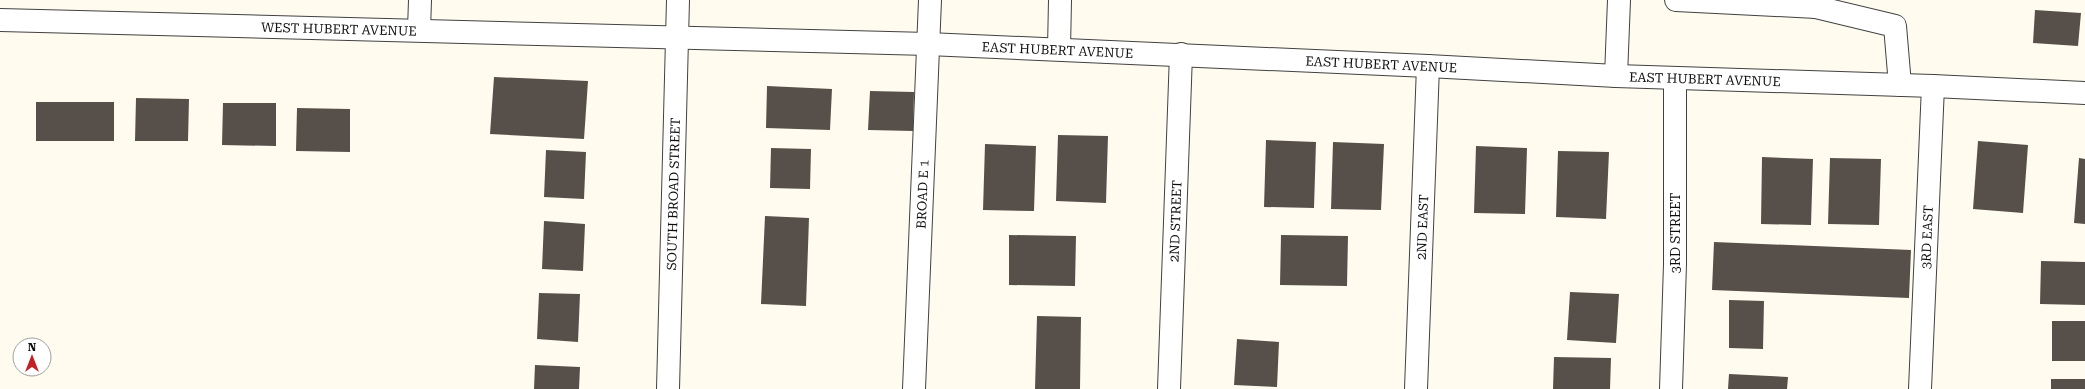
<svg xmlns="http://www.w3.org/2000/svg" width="2085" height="389" font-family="'Roboto Serif',serif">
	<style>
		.building { fill: #57504a }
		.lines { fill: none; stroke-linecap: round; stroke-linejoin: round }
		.minor-casing { stroke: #414141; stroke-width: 24 }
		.minor { stroke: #fff; stroke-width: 22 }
		.labels { text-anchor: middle; stroke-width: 4; stroke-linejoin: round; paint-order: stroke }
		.street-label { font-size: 13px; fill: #0e0e0e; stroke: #fff }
	</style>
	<rect width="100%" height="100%" fill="#fffcef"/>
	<!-- building -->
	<path class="building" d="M2035,10L2081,13L2078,46L2033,43Z
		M494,77L588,81L584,139L490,134Z
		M767,86L832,89L830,130L766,128Z
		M870,91L914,92L913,131L868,130Z
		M136,98L189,99L188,141H135Z
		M36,102H114V141H36Z
		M223,103H276V146L222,145Z
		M297,108L350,109V152L296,151Z
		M1058,135L1108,136L1106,203L1056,201Z
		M1266,140L1316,142L1314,208L1264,207Z
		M1978,141L2028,145L2023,213L1973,209Z
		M1333,142L1384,144L1381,210L1331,209Z
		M985,144L1036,146L1034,211L983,210Z
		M1476,146L1527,148L1525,214L1474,213Z
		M771,148L811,149L810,189L770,188Z
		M546,150L586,152L584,199L544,197Z
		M1558,151L1609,152L1606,219L1556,217Z
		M1762,157L1813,159L1811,225L1761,224Z
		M1830,158L1881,159L1879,225L1828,224Z
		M2079,158L2085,159V224L2074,223Z
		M765,216L809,218L806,306L761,304Z
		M544,221L585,224L583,271L542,269Z
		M1009,235L1076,236L1075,286L1009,285Z
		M1281,235L1348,236L1347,286L1280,285Z
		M1714,242L1911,250L1909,298L1712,290Z
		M2041,261L2085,262V305L2040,304Z
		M1570,292L1619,294L1616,343L1567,340Z
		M539,293L580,294L578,342L537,339Z
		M1729,300L1764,301L1763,349L1729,348Z
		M1037,316L1081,317L1080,389H1035Z
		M2052,321H2085V361H2052Z
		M1237,339L1279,342L1277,387L1234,385Z
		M1554,357L1611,358L1610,389H1553Z
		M535,365L580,367L579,389H534Z
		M1729,374L1788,377L1787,389H1728Z
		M2051,379H2085V389H2051Z"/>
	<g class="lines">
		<!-- minor casing -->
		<g class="minor-casing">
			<g id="minor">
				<path d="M1676,0L1816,7"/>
				<path d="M1816,0V7L1895,26L1900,85"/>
				<path id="s1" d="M0,20L928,44L1428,66L1616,76L1933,86L2085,93"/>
				<path d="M419,30L420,0"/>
				<path d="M1059,49L1060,0"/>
				<path d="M1616,76L1619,0"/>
				<path id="s2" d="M668,389L678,0"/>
				<path id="s3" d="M914,389L930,0"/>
				<path id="s4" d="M1169,389L1181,54"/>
				<path id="s5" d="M1416,389L1428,66"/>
				<path id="s6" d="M1671,389L1675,264V78"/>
				<path id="s7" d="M1920,389L1933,86"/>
			</g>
		</g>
		<!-- minor -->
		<use href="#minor" class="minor"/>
	</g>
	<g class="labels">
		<!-- street labels -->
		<g class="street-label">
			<text dy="5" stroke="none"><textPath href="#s1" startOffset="339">WEST HUBERT AVENUE</textPath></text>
			<text dy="5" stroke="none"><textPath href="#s1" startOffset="1058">EAST HUBERT AVENUE</textPath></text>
			<text dy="5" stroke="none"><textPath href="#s1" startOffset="1382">EAST HUBERT AVENUE</textPath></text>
			<text dy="5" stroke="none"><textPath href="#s1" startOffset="1706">EAST HUBERT AVENUE</textPath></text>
			<text dy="5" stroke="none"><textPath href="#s2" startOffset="195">SOUTH BROAD STREET</textPath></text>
			<text dy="5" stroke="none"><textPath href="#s3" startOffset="195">BROAD E 1</textPath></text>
			<text dy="5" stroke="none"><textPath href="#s4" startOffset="168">2ND STREET</textPath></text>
			<text dy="5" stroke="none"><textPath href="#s5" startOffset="162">2ND EAST</textPath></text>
			<text dy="5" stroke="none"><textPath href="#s6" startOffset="156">3RD STREET</textPath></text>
			<text dy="5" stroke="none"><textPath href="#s7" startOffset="152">3RD EAST</textPath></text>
		</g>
	</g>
	<!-- north arrow -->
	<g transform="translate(32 357)"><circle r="19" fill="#ffffff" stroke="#9f9f9f"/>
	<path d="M0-3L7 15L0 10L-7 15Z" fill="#c32123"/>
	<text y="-6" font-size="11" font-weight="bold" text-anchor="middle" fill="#0e0e0e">N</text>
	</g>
</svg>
